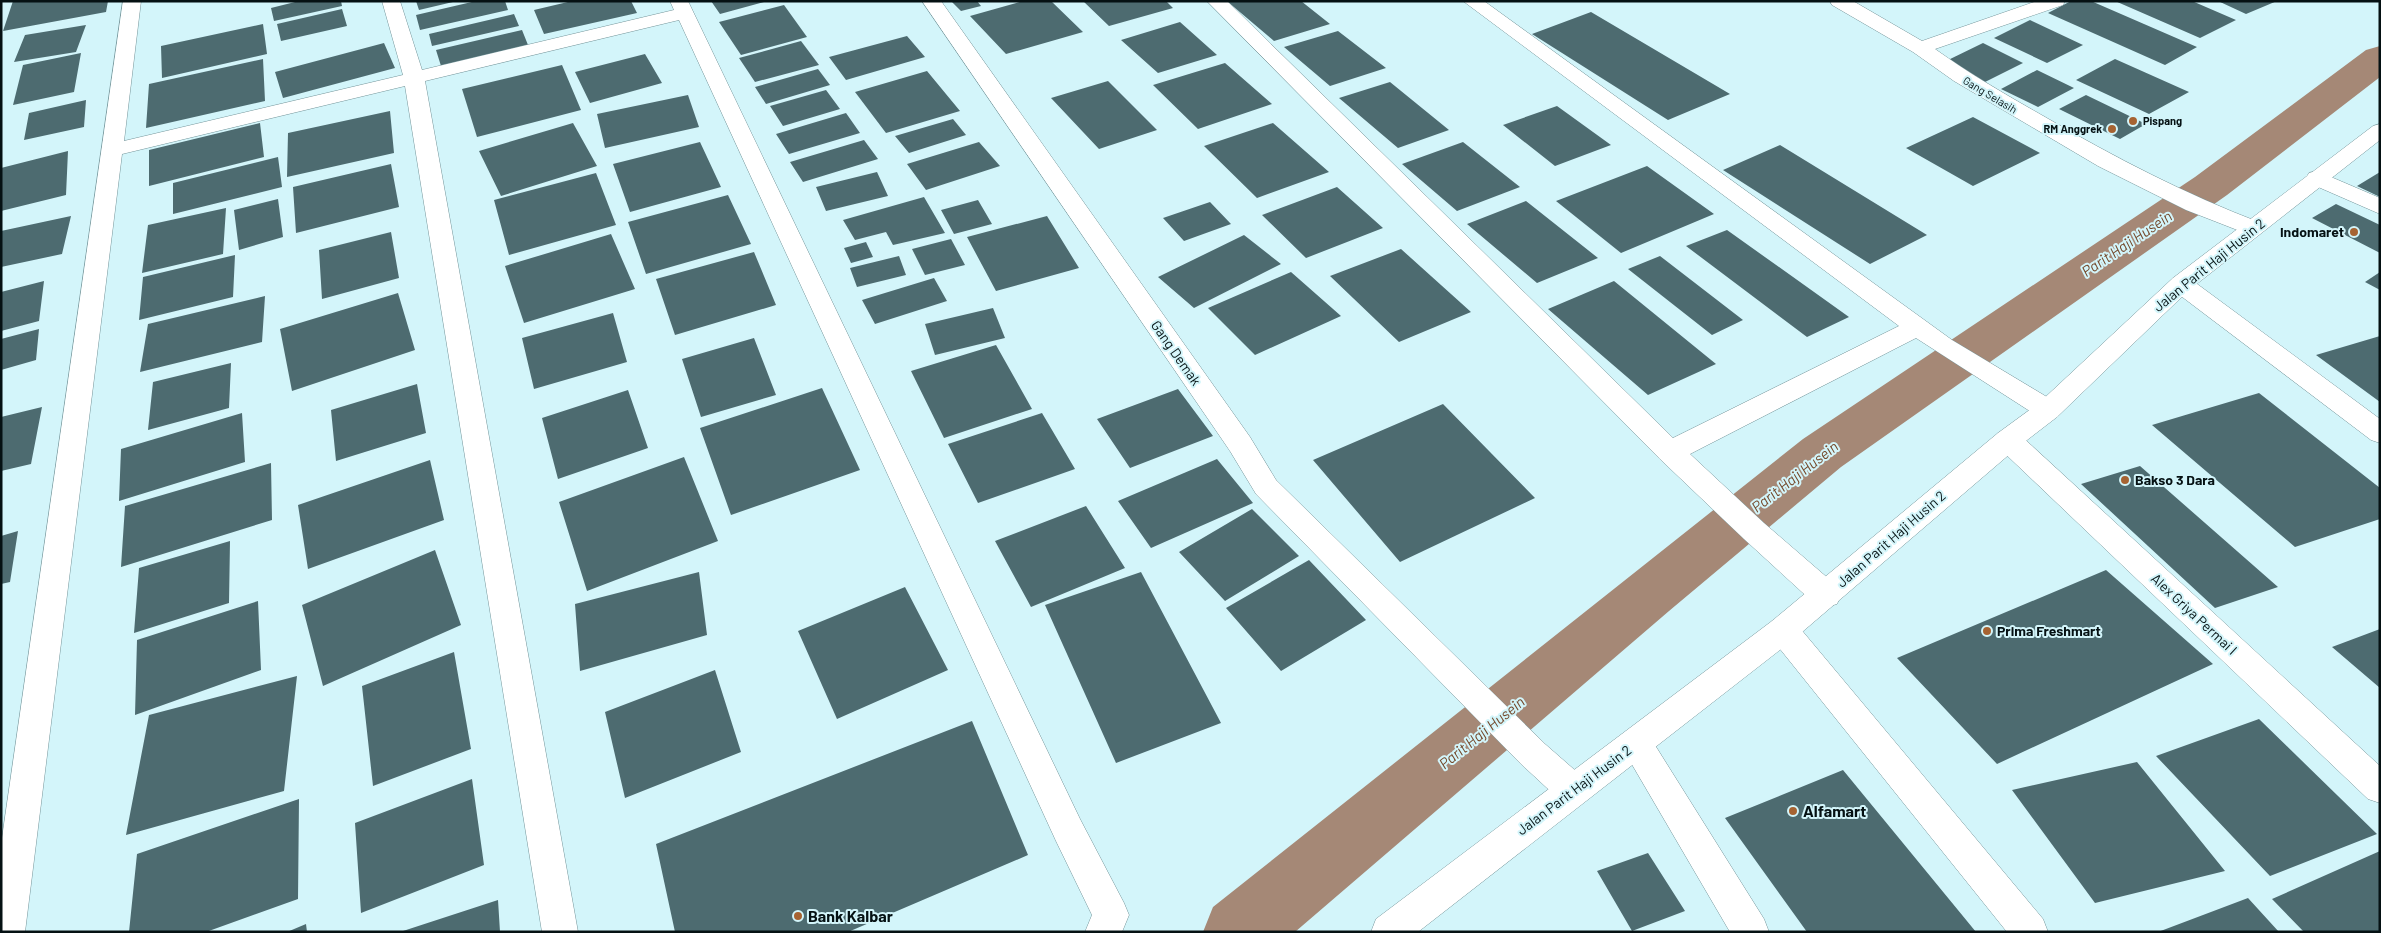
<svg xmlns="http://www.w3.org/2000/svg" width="2381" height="933" font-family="Barlow,sans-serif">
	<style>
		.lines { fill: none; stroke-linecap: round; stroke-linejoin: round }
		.canal { fill: #a58876; fill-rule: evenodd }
		.building { fill: #4d6b70 }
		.minor-casing { stroke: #75959a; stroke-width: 1 }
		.tertiary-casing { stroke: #75959a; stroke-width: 1 }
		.minor { fill: #fff; fill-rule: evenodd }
		.tertiary { fill: #fff; fill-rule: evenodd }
		.poi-dot { fill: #a66332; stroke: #d3f5fa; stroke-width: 2 }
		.labels { text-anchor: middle; stroke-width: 4; stroke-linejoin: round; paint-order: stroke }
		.far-street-label { font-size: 11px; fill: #051113; stroke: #d3f5fa }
		.far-poi-label { font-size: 11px; font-weight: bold; fill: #051113; stroke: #d3f5fa; text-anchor: start }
		.poi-label { font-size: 14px; font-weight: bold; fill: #051113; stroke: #d3f5fa; text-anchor: start }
		.street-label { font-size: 14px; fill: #051113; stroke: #d3f5fa }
		.water-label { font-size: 15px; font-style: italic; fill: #74482a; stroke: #d3f5fa }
		.near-poi-label { font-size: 16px; font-weight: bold; fill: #051113; stroke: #d3f5fa; text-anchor: start }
	</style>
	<rect width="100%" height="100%" fill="#d3f5fa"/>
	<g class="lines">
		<!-- canal -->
		<path class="canal" d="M2380,46V77L2227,195L1841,467L1669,611L1295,932H1203L1213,907L1803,439L2195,177L2366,50Z"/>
	</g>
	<!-- building -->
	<path class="building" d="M13,1H108L106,12L3,31Z
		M299,1H341L342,6L274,21L271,8Z
		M416,1H453V2L419,10Z
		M476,1H505L508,10L420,30L416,15Z
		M572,1H631L637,13L544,34L534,10Z
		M711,1H764V2L720,14Z
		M951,1H977L981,6L961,11Z
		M1023,1H1051L1083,32L1006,54L970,16Z
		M1083,1H1166L1173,8L1109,26Z
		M1232,1H1301L1330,24L1274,41L1228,2Z
		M2071,1H2091L2197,47L2165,65L2048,13Z
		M2115,1H2192L2236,20L2200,38Z
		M2218,1H2277L2246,14Z
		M784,5L807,37L741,55L719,22Z
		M342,9L347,26L281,41L277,24Z
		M1591,12L1730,94L1668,120L1532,34Z
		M514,14L519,26L432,46L429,34Z
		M2030,20L2083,45L2047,63L1994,38Z
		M1180,22L1217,55L1158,73L1121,40Z
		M263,24L267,54L162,78L161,46Z
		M86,25L76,52L14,62L25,35Z
		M522,30L528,45L441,66L436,50Z
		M1338,31L1386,68L1330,86L1284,47Z
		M907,36L925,57L846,80L829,57Z
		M801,41L819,65L755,82L739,58Z
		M384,43L395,68L283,98L275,72Z
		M1983,43L2023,63L1985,82L1944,62Z
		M81,53L74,92L13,105L23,65Z
		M645,54L662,83L590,103L575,72Z
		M263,59L265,101L146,128L149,84Z
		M2115,59L2189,92L2149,114L2076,80Z
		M1225,63L1272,104L1198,129L1153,85Z
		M562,65L581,110L477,137L462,89Z
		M818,69L830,85L766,104L755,87Z
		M2037,70L2074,88L2038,107L2001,89Z
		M927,71L960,111L886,133L855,92Z
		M1108,81L1157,130L1099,149L1051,98Z
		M1390,82L1449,130L1398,148L1339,98Z
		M826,90L840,109L783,126L770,106Z
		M688,95L699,127L605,148L597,114Z
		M2086,95L2146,124L2120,139L2059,109Z
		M86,100L84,127L24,140L29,113Z
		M1557,106L1611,145L1555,166L1503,125Z
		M390,111L394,153L287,177L288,133Z
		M846,113L860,133L789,154L776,134Z
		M1973,117L2040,153L1973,186L1906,148Z
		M953,119L966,135L909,153L895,136Z
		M260,123L264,157L149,186V150Z
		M573,123L597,166L501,196L479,151Z
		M1273,123L1329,172L1257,198L1204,146Z
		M864,140L878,159L803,182L790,162Z
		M700,142L721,187L630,212L613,164Z
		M979,142L1000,166L926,190L907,164Z
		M1463,142L1520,187L1457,211L1402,164Z
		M1780,145L1927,235L1870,264L1723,170Z
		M68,151L66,195L1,211V168Z
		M278,157L282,187L173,214V183Z
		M391,164L399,207L296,233L293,187Z
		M1647,166L1714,214L1621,253L1556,201Z
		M877,172L888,196L826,211L816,187Z
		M2380,172V197L2357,186Z
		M596,173L616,225L509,255L494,200Z
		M1337,187L1383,228L1306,258L1262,215Z
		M728,195L751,244L646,274L628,222Z
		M924,197L945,233L893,245L886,232L855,240L843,220Z
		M278,199L283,237L239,250L234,210Z
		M978,200L992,224L954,234L941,210Z
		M1526,201L1598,258L1537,283L1467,224Z
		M1210,202L1231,224L1184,241L1163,218Z
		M2336,204L2380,225V253L2312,218Z
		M226,208L223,254L142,273L148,225Z
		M71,216L62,254L1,267V231Z
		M1047,216L1079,268L996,291L967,237Z
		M1727,230L1849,317L1807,337L1686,246Z
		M391,232L399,278L322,299L319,250Z
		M611,234L635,289L524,323L505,266Z
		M1244,235L1281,264L1194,308L1158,277Z
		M951,239L965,265L925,275L912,249Z
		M866,242L873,257L851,263L844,248Z
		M1401,249L1471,312L1399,342L1330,276Z
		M754,252L776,305L675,335L656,279Z
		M235,255L233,297L139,320L143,277Z
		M899,256L906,275L857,287L850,268Z
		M1660,256L1743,320L1712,335L1628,269Z
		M1291,272L1341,316L1255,355L1208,308Z
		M2380,272V290L2365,282Z
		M934,278L947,301L875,324L862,300Z
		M44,281L39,321L1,331V292Z
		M1614,281L1716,364L1648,395L1548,309Z
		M398,293L415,350L292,391L280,329Z
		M265,296L262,342L140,372L148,324Z
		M993,308L1005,338L935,355L925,324Z
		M613,313L627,362L534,389L522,338Z
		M39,329L36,360L1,370V339Z
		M2380,336V402L2316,355Z
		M754,338L776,395L701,417L682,359Z
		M996,345L1032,409L944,438L911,371Z
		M231,363L229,408L148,430L153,382Z
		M417,384L426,433L336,461L331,410Z
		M822,388L860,470L731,515L700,428Z
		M1178,389L1213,436L1130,468L1097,419Z
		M628,390L648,448L558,479L542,418Z
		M2259,393L2380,488V519L2295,547L2152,425Z
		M1443,404L1535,498L1400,562L1313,460Z
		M42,407L31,464L1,471V417Z
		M242,413L245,462L119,501L121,449Z
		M1042,413L1075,469L978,503L948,444Z
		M684,457L718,541L587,591L559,502Z
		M1217,459L1253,503L1151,548L1118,501Z
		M430,460L444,520L308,569L298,505Z
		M271,463L272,520L121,567L125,506Z
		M2140,466L2278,587L2215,608L2081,484Z
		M1086,506L1125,568L1031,607L995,541Z
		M1252,509L1299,556L1225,601L1179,552Z
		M18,531L10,582L1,584V536Z
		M230,541L229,603L134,633L139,568Z
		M435,550L461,625L323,686L302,605Z
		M1309,560L1366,620L1281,671L1226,608Z
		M2106,570L2213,664L1997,764L1897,658Z
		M699,572L707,635L580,671L575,604Z
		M1141,572L1221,723L1116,763L1045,605Z
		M905,587L948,670L837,719L798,631Z
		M258,601L261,670L135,715L137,640Z
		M2380,629V688L2332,647Z
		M454,652L471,749L373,786L362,686Z
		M715,670L741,752L625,798L605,712Z
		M297,676L284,791L126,835L149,715Z
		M2259,719L2377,834L2270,876L2156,756Z
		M972,721L1028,855L848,932H675L656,844Z
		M2137,762L2225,871L2095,903L2012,790Z
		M1843,770L1976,932H1807L1725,818Z
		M472,779L484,865L361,913L355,823Z
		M299,799L298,899L206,932H129L137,854Z
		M2380,851V932H2304L2272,899Z
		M1648,853L1685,911L1632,931L1597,871Z
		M2248,898L2279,932H2158Z
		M498,900L500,932H403V931Z
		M306,924L307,932H287Z"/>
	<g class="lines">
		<!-- minor casing -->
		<g class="minor-casing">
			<path id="minor" d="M123,1H141L124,141L403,75L382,1H400L422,70L674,10L670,1H688L1080,819L1124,903L1129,915L1122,932H1085L1092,915L1056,841L679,20L425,81L578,932H542L405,86L122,154L25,932H1V845Z
				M922,1H941L1250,437L1276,480L1545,744L1585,779L1590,790L1585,801L1573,805L1561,801L1521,764L1256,494L1230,451Z
				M1207,1H1227L1673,438L1899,326L1463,1H1484L1952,340L2057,403L2061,410L2057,417L2048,419L2039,417L1916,338L1690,454L1764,523L1837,586L1841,595L1837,604L1826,607L1815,604L1744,539L1660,459Z
				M1830,1H1853L1922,41L2037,1H2065L2063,5L1935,49C1970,74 2008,96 2045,117C2116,158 2185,194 2261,223L2264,228L2261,233L2253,235L2245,233L2186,210L2098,166L1954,81L1913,52L1832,5Z
				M2317,171L2380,198V214L2309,183L2306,178L2309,173Z
				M2181,276L2189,278L2380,419V443L2371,440L2173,290L2169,284L2173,278Z
				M2008,430L2018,433L2380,766V803L2368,799L1998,447L1995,440L1998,433Z
				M1783,617L1794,621L2043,919L2048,932H2007L1772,639L1768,630L1772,621Z
				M1636,729L1648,734L1764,919L1769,932H1730L1620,744L1624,734Z"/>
		</g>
		<!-- tertiary casing -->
		<g class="tertiary-casing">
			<path id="tertiary" d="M2380,124V140L2189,290L2057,417L2018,447L1794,639L1418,932H1371L1376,919L1772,621L1998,433L2039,403L2173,278L2373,126Z"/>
		</g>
		<!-- minor -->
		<use href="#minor" class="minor"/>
		<!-- tertiary -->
		<use href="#tertiary" class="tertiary"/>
	</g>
	<!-- markers -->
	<g class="poi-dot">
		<circle cx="2133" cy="121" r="5"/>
		<circle cx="2112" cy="129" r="5"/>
		<circle cx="2354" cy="232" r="5"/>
		<circle cx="2125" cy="480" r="5"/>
		<circle cx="1987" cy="631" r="5"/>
		<circle cx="1793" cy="811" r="5"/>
		<circle cx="798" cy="916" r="5"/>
	</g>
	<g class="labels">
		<!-- far-street labels -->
		<g class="far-street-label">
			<text transform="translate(1990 95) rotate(31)" y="4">Gang Selasih</text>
		</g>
		<!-- far-poi labels -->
		<g class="far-poi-label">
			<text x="2143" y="125">Pispang</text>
			<text x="2102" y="133" text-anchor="end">RM Anggrek</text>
		</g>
		<!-- poi labels -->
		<g class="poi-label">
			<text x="2344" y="237" text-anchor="end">Indomaret</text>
			<text x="2135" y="485">Bakso 3 Dara</text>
			<text x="1997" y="636">Prima Freshmart</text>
		</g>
		<!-- street labels -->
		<g class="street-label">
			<text transform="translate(2209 265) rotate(-39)" y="5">Jalan Parit Haji Husin 2</text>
			<text transform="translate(1176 353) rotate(55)" y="5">Gang Demak</text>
			<text transform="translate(1891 539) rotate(-41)" y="5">Jalan Parit Haji Husin 2</text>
			<text transform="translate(2194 614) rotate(43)" y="5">Alex Griya Permai I</text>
			<text transform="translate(1574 790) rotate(-37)" y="5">Jalan Parit Haji Husin 2</text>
		</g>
		<!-- water labels -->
		<g class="water-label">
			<text transform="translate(2127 244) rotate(-34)" y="5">Parit Haji Husein</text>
			<text transform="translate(1795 477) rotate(-38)" y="5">Parit Haji Husein</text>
			<text transform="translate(1482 733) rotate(-39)" y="5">Parit Haji Husein</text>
		</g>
		<!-- near-poi labels -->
		<g class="near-poi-label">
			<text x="1803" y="817">Alfamart</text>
			<text x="808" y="922">Bank Kalbar</text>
		</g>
	</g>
	<!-- border -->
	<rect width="2381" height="933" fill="none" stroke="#051113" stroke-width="5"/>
</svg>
